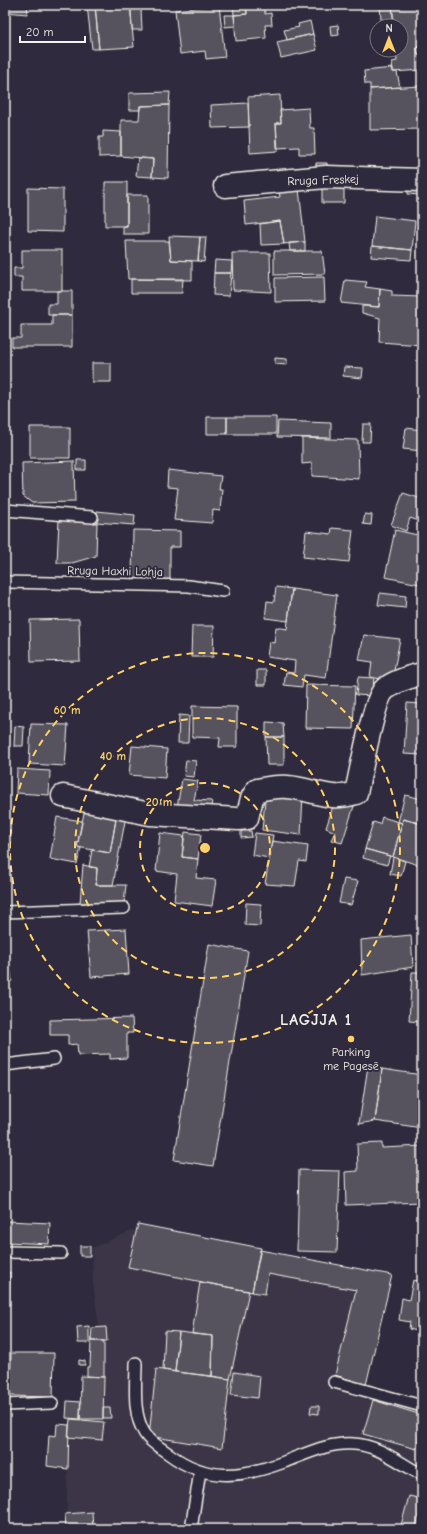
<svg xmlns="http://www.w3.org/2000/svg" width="427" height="1534" font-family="'Comic Neue',sans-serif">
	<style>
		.built { fill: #3b3647 }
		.building { fill: #56525f; stroke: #f4f1e8 }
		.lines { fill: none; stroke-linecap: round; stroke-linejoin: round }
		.service-casing { stroke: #f4f1e8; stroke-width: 14 }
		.minor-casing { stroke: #f4f1e8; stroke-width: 25 }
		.service { stroke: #2f2a3d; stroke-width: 11 }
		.minor { stroke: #2f2a3d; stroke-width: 22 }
		.ring { fill: none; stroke: #ffd166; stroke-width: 2; stroke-dasharray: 7 5 }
		.poi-dot { fill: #ffd166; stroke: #2f2a3d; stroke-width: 1.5 }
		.labels { text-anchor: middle; stroke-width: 4; stroke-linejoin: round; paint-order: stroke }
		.street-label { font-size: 12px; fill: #f4f1e8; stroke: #2f2a3d }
		.poi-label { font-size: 12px; fill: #f4f1e8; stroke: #2f2a3d }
		.district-label { font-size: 16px; font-weight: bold; letter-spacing: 1px; fill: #f4f1e8; stroke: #2f2a3d }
		.centre { fill: #ffd166; stroke: #2f2a3d; stroke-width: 2 }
		.ring-label { font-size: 12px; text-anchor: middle; font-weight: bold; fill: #ffd166; stroke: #2f2a3d; stroke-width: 4; stroke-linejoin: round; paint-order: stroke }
	</style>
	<rect width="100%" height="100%" fill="#2f2a3d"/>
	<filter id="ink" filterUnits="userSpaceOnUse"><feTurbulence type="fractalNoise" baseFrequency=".025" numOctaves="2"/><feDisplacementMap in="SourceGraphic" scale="8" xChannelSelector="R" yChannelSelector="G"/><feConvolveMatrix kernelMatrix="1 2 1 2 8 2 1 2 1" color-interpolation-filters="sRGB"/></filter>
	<g filter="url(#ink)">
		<!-- built -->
		<path class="built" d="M138,1224L261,1248L260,1250L392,1275L362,1396L422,1411V1512L419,1529H66L69,1420L66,1418L103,1419L104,1341H107L106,1327L99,1328L93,1283L92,1248L136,1229Z"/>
		<!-- building -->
		<path class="building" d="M5,5H28L27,14L5,12Z
			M87,5H95L99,49H92Z
			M95,5H130L134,47L99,49Z
			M219,5L225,57L206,59L205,51L180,54L175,10Z
			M233,5H246L247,14L234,15Z
			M246,5H264L265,14L271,13L272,25H265L266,38L236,41L234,15L247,14Z
			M380,5H392L394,26H390V19L381,20Z
			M392,5H422V47H417L418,55L422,54V70L393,72L392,62L397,61L396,50H401V26H394Z
			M141,9L142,30H132L131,10Z
			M224,15H234L235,26L225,27Z
			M310,21L313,34L287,40L284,30L299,27L298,24Z
			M338,25L339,35L331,36L330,26Z
			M313,34L317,50L281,58L277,42Z
			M417,47H422V54L418,55Z
			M393,68V72H397L400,87L370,89V84H365L364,71Z
			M421,86L422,103V137V129L370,130V89Z
			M170,92L169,105L140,106V110H129V93Z
			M280,95L281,123H276L278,151L250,153L248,97Z
			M248,103L249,127L212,128L211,105Z
			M169,105L168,178L152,177L153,159L121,156V120H139L140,106Z
			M309,108L310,128H314L315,154H299V147L277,148L276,123H281L280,110Z
			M103,131L121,132V156L99,157V137H103Z
			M138,158L153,159L152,177L136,176Z
			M316,163H327V167H316Z
			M105,182H127V226H105Z
			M344,187V203H322V188Z
			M28,188L63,189V232L28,231Z
			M299,189L305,242L284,244L280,221L246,225L244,201L280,197L279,191Z
			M408,190H419V195L408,194Z
			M127,195H148V234H123V226H127Z
			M375,216L415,221L412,250L372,246Z
			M280,221L284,244L261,245L260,224Z
			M169,236L200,237L198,261L171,260Z
			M200,237H206L204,262L198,261Z
			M126,241H169L171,260L192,261V280L128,279Z
			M305,242V251H290L289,243Z
			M372,246L412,250L411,260L371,257Z
			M22,250H62V291H22V277H14V268H22Z
			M274,251H322L325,274L274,275Z
			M232,253H270L271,292L233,290Z
			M215,260L232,261L231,273H214Z
			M214,273H231L229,296L213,295Z
			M324,277L325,301L275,302V278Z
			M131,279H183L182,293H131Z
			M345,280L367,282L365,287L380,289L379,307L341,303Z
			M380,289L392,291V296L422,297V345L379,342L380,318L362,313V306L379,307Z
			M57,291H72V315H48V304H57Z
			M52,315H72V347H12V338H21V325H52Z
			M275,358L287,359V365L275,364Z
			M92,363H111V382H92Z
			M344,367L363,368L362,378L343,376Z
			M207,417H227V434H207Z
			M227,417H276V434H227Z
			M278,421L331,423V438L277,437Z
			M363,424H371L370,442H362Z
			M30,427H70V458H30Z
			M406,428L422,430V451L403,449Z
			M302,438L358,440L359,479L312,476V463L302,464Z
			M77,460H86V470H77Z
			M74,461L75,502L32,503L23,496L22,463Z
			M168,470L221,476L219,489H222L220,511L213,510L212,523L174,520L178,488L167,487Z
			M403,493L422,499V522L410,518L406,531L391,525Z
			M97,511L135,515L134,525L96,522Z
			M365,514L372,515L371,525L363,524Z
			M59,520L97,523L96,556L72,563H57Z
			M332,528L353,530L349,562L303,557L306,531L331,534Z
			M133,530L180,531V547H170V580L132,579Z
			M395,530L422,536V568L419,584L385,577Z
			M276,587L292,589L288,621L265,618L267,601L274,602Z
			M292,589L337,595L326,678L304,675L302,687L284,685L286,672L294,673L295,661L267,657L269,642L274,643L276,627L287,629Z
			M380,593L406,596L405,608L378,605Z
			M79,619L80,661L31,662L30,620Z
			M192,626H214L213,657H191Z
			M364,635L400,639L392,681L370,677L372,662L359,660Z
			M257,670H266V685H257Z
			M358,677L374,678L372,696L356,695Z
			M306,685L355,686L353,729L305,728Z
			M407,703L422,704V755L404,754Z
			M192,706L237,707V747H219L220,738L192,737Z
			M179,715L189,716L188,743H178Z
			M266,722L283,723L284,737H266Z
			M31,724L68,725L65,766L29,764Z
			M15,726L24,727L23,746H14Z
			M266,737H284V765H267Z
			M132,746L167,749L165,778L129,775Z
			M186,760L196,761L194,777L184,776Z
			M17,769L50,771L49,795L16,793Z
			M182,779L198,781L194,800L212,801L210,816L176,813Z
			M266,791L303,795L301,835L262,830Z
			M405,795L422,799V824L403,819L402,823L398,822Z
			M335,800L355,803L342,843L331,840L335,832L326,828Z
			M85,808L117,814L110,853L77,847Z
			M117,814L126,816L113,885H96L97,868L89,867L92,850L110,853Z
			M57,817L82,821L77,847L81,848L77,864L50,859Z
			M382,817L402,823L393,857L365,849L373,822L380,824Z
			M403,819L422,824V866L393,857Z
			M241,831H251L252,837L241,838Z
			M185,832L201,834L198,859L182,857Z
			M160,833L184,836L182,857L198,859L196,878L216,880L212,906L174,901L177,874L156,871Z
			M255,833L273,835L269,858L252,855Z
			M272,841L308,846L306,862L299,861L295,886L265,884Z
			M365,849L390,856L387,865L363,858Z
			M393,857L405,861L401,876L390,874Z
			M83,865L97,868L96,885H126L124,903H80Z
			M344,879L358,881L351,905L339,903Z
			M246,903L261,904L260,926L245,925Z
			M126,929L129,974L91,977L87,931Z
			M411,935L413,967L362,975L361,940Z
			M5,938L10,966L5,967Z
			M209,944L248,951L213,1166L174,1160Z
			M10,966L12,981L5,982V967Z
			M412,972H422V1022L409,1021Z
			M132,1018L133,1033H127V1058L110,1059V1054L78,1055L77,1044L68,1045V1035H50V1020Z
			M421,1057H422V1075H419Z
			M368,1066L382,1069L375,1121L359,1124Z
			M382,1069L422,1075V1128L375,1121Z
			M382,1143V1148L422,1146V1202L346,1205L345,1172L358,1171L357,1144Z
			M299,1170L340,1171L337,1252L297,1251Z
			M7,1221L50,1223L49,1244L6,1242Z
			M138,1224L261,1248L252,1292L128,1267Z
			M80,1246H90V1256H80Z
			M260,1250L392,1275L366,1385L335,1375L356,1290L268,1274L265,1294L252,1292Z
			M5,1272H10L9,1305H5Z
			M413,1280L422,1282V1332L409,1329L410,1322L399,1320L402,1298L409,1300Z
			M200,1282L249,1291L230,1379L212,1376L213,1336L192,1334Z
			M89,1326V1343H78L77,1327Z
			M106,1327L107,1341H91L92,1328Z
			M165,1331L179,1332L175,1372L163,1370Z
			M179,1332L213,1336L212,1376L175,1372Z
			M91,1341H104V1377L87,1376V1367H90Z
			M11,1353H54L53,1397L10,1396Z
			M79,1360L85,1361V1365H79Z
			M156,1369L230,1379L222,1448L149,1436Z
			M234,1372L260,1376L258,1398L231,1395Z
			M81,1376L104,1377L103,1419H80Z
			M373,1400L422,1415V1426L416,1449L363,1434Z
			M67,1401L81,1402L80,1419L66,1418Z
			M311,1406H319V1414L310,1413Z
			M103,1408H110L111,1418H103Z
			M70,1419L104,1422L102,1440L68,1437Z
			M57,1424L69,1425L68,1469L47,1466L49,1435L56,1436Z
			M409,1496L422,1499L416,1529H400Z
			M92,1512L93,1529H66L65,1514Z"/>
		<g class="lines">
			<!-- service casing -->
			<g class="service-casing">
				<path id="service" d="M5,510L92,517
					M5,582L189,586L223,591
					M5,912L124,908
					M5,1065L54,1059
					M5,1252L61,1253
					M136,1363C136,1386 132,1414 145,1434C150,1442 161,1448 169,1454C207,1482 241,1478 284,1462C306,1454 329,1442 354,1444C376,1445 396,1460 415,1471L422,1473
					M334,1382L422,1406
					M5,1405L52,1403
					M191,1529L200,1471"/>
			</g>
			<!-- minor casing -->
			<g class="minor-casing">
				<path id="minor" d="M225,186L326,177L422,180
					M63,796L150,814L238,819L247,818L252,798L257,790C267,788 278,786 288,787C314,789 329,802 356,793C360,776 374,698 385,689C395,681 409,677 422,674"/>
			</g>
			<!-- service -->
			<use href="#service" class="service"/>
			<!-- minor -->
			<use href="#minor" class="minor"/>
		</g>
	</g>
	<!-- distance rings -->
	<g class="ring">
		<circle cx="205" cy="848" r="65"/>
		<circle cx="205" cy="848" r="130"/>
		<circle cx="205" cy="848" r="195"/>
	</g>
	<!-- markers -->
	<circle class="poi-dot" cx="351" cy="1039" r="4"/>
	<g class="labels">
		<!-- street labels -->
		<g class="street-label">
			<text transform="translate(323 180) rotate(-2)" y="4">Rruga Freskej</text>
			<text transform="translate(115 571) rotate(1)" y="4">Rruga Haxhi Lohja</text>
		</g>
		<!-- poi labels -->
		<g class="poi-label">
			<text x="351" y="1056">Parking<tspan x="351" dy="14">me Pagesë</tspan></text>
		</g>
		<!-- district labels -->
		<g class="district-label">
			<text x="316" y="1025">LAGJJA 1</text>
		</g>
	</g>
	<circle cx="205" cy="848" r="6" class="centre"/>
	<g class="ring-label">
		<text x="67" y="714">60 m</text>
		<text x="113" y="760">40 m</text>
		<text x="159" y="806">20 m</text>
	</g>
	<!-- margin -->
	<rect width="427" height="1534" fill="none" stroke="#2f2a3d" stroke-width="20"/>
	<rect x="10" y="10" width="407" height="1514" fill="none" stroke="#f4f1e8" stroke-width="1.5" filter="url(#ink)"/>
	<!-- north arrow -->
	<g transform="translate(389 38)"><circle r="19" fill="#2f2a3d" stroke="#7e7a81"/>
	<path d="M0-3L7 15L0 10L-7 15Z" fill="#ffd166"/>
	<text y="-6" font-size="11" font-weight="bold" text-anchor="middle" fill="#f4f1e8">N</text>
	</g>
	<!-- scale -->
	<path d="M20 36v6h65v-6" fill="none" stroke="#f4f1e8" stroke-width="2"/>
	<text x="26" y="36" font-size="12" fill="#f4f1e8" stroke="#2f2a3d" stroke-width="3" paint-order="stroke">20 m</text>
</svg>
